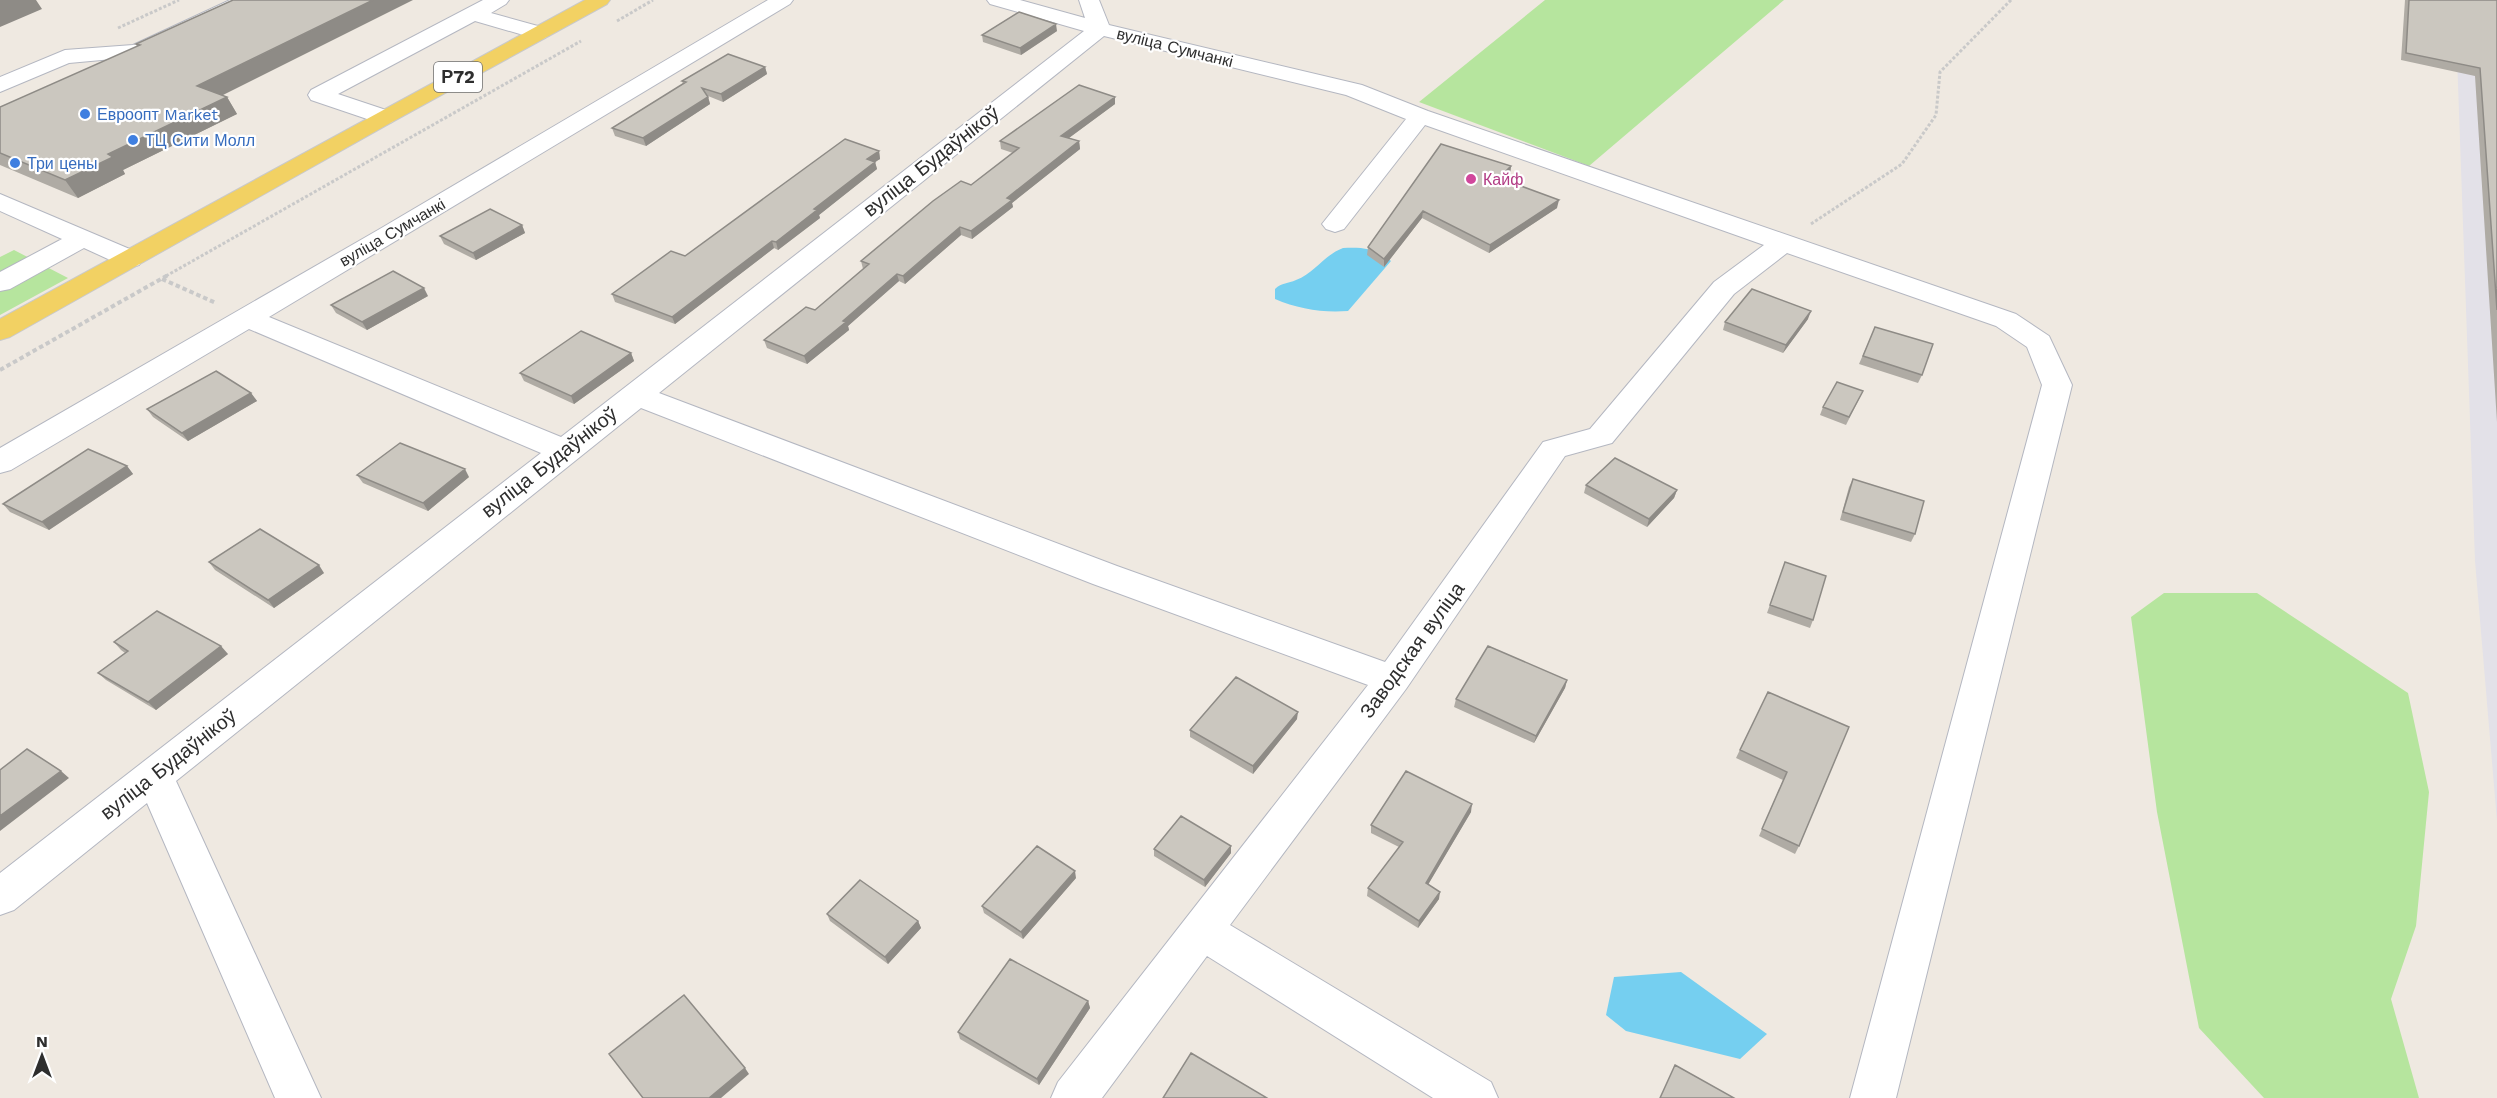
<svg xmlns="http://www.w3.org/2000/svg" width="2497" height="1098" font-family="'Work Sans',sans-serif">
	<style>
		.industrial { fill: #e3e1e8 }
		.green { fill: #b6e59e }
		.water { fill: #75cff0 }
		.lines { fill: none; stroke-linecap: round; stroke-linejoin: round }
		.minor-casing { stroke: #b4b7c1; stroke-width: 2 }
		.major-casing { stroke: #c9c9c9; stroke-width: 2 }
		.path-far1 { stroke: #c9c9c9; stroke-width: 3; stroke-dasharray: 3 2; stroke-linecap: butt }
		.path { stroke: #c9c9c9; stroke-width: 4; stroke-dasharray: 4.5 3; stroke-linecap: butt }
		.minor { fill: #fff; fill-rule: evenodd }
		.major { fill: #f2d163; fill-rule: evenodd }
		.wall { fill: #afaba4 }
		.shaded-wall { fill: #8e8b86 }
		.building { fill: #cbc7bf; stroke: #8e8b86; stroke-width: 1.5 }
		.shop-dot { fill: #3f7fe0; stroke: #fff; stroke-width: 2 }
		.hotel-dot { fill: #d1479c; stroke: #fff; stroke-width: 2 }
		.labels { text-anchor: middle; stroke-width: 4.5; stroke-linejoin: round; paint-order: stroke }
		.far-street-label { font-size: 16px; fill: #2e2e2e; stroke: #fff }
		.far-shop-label { font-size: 16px; fill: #366cbe; stroke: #fff; text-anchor: start }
		.far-hotel-label { font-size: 16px; fill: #b23c85; stroke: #fff; text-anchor: start }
		.shield { fill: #fff; stroke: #6d6d6d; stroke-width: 1.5 }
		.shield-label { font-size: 18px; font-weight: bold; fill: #2e2e2e }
		.street-label { font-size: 20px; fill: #2e2e2e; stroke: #fff }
	</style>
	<rect width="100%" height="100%" fill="#efe9e1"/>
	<!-- industrial -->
	<path class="industrial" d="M2455,0H2497V821L2475,561Z"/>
	<!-- green -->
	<path class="green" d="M1545,0H1784L1589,166L1419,102Z
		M14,250L68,278L0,315V257Z
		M2164,593H2257L2408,693L2429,792L2416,926L2391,999L2419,1098H2264L2199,1028L2157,812L2131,617Z"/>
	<!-- water -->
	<path class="water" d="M1343,248C1361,247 1377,248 1391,261L1348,311C1323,313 1298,309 1275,299V289C1282,282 1288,284 1296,280C1315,273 1324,255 1343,248Z
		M1681,972L1767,1034L1740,1059L1626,1031L1606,1015L1614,977Z"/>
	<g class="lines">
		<!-- minor casing -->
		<g class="minor-casing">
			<path id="minor" d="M230,0H257L254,4L145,56L69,63L0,92V77L65,50L133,45Z
				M483,0H509L506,4L491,13L545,28L548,33L545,38L537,39L475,21L338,94L392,112L396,117L392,122L384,124L376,122L311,100L308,95L311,90Z
				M768,0H793L790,4L269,317L561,437L1084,31L990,4L987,0H1020L1085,18L1079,0H1099L1109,25L1362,85L1428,111L2016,314L2049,336L2072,385L1896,1098H1850L2042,385L2027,347L1996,326L1787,253L1734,294L1612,443L1565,456L1406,689L1230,925L1491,1082L1498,1098H1433L1207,956L1102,1098H1051L1058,1082L1368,685L1093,584L641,408L176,781L321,1098H275L147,803L14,910L0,915V873L541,453L249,329L11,470L0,473V448L378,230ZM1104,36L1346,95L1406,119L1322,224L1326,229L1335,232L1344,229L1425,125L1764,245L1714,282L1590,429L1543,442L1385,662L1117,566L659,393Z
				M0,194L139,253L143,259L139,265L130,267L121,265L84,248L10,289L0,291V272L62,239L0,211Z"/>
		</g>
		<!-- major casing -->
		<g class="major-casing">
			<path id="major" d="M585,0H610L607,4L392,122L10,337L0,340V319Z"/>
		</g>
		<!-- path-far1 -->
		<path class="path-far1" d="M617,21L653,0
			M118,28L179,0
			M1811,224L1902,164L1936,115L1940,72L2011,0
			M166,276L581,41"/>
		<!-- path -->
		<path class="path" d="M162,279L216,303
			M0,370L168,275"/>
		<!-- minor -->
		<use href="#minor" class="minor"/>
		<!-- major -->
		<use href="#major" class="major"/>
	</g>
	<!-- wall -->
	<path class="wall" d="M233,0L222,95L227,97L237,114L123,170L125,174L78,198L0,165V107L137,47L136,44Z
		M2405,0H2497V422L2475,76L2401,60Z
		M1057,31L1021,55L983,42L982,35Z
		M765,67L767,74L723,102L708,96L710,104L646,146L615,136L612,128L683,84L682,81Z
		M1115,97V104L1069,138L1079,141L1080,149L1012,203L1013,207L972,239L961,235L905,284L899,281L848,326L849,330L807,364L767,348L764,340L815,310L863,269L861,261L971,185L1013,153L1001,149L1000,141Z
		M1441,144L1511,166L1510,174L1504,180L1557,208L1489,253L1422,218L1384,267L1367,255L1368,247Z
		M879,151L880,159L875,162L877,169L819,215L820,218L778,250L774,248L675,324L615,302L612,294L685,256Z
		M522,225L525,233L476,260L444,244L440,236Z
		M428,296L367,330L336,313L331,305Z
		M1808,319L1783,353L1723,330L1725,322Z
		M1875,327L1922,375L1918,383L1859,364Z
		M631,353L634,361L574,404L524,381L520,373Z
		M1863,391L1846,425L1820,415L1823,407Z
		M251,393L257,401L188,441L153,417L147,409Z
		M127,466L133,474L49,530L10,512L3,504Z
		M357,475L469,477L428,511L363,483Z
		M1853,479L1915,534L1911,542L1840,520L1849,487Z
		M1586,485L1677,490L1674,498L1647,527L1584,493Z
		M209,562L324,573L274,608L215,570Z
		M1785,562L1813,620L1810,628L1767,613Z
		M114,642L228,654L156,710L106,680L98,673L125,653L121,650Z
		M1567,680L1565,688L1534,743L1454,707L1456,699Z
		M1768,692L1849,727L1799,846L1795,854L1759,836L1783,780L1736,758Z
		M1297,719L1253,774L1190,737V730Z
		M1471,812L1428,884L1439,899L1418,928L1367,896L1368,888L1399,847L1371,833V825Z
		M1231,846V853L1205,887L1154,856V849Z
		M1076,878L1023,939L984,913L982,906Z
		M827,914L918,921L921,928L888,964L830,921Z
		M1088,1001L1090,1008L1039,1085L960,1039L958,1032Z"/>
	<!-- shaded-wall -->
	<path class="shaded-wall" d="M0,0H36L42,9L0,27Z
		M373,0H413L207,103L197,86Z
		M1056,24L1057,31L1021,55L1020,48Z
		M765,67L767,74L723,102L721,94Z
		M227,97L237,114L123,170L125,174L78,198L65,180L108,154Z
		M708,97L710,104L646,146L643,138Z
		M1115,97V104L1062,143L1061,136Z
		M1079,141L1080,149L1012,203L1013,207L972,239L971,231L1007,198Z
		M879,151L880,159L875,162L877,169L819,215L820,218L778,250L776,242L814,209L867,159Z
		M1511,166L1510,174L1498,186L1499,178Z
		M1559,200L1557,208L1489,253L1490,245Z
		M1423,211L1422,218L1384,267V259Z
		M522,225L525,233L476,260L473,253Z
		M960,227L961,235L905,284L903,276Z
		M772,241L774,248L675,324L672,317Z
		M897,274L899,281L848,326L849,330L807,364L804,356L843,321Z
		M424,288L428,296L367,330L362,322Z
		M1811,311L1808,319L1783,353L1786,345Z
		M631,353L634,361L574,404L571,396Z
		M251,393L257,401L188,441L182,433Z
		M127,466L133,474L49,530L42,522Z
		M465,469L469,477L428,511L423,503Z
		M1677,490L1674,498L1647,527L1649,519Z
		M319,565L324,573L274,608L268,600Z
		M221,646L228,654L156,710L148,702Z
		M1567,680L1565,688L1534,743L1536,736Z
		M1298,712L1297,719L1253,774V766Z
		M61,771L69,778L0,831V816Z
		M1472,804L1471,812L1425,890L1426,883Z
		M1231,846V853L1205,887L1204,880Z
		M1075,871L1076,878L1023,939L1021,932Z
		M1440,892L1439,899L1418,928L1419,921Z
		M918,921L921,928L888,964L885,957Z
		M1088,1001L1090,1008L1039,1085L1037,1079Z
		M745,1068L749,1074L721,1098H709Z"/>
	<!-- building -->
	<path class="building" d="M233,0H373L197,86L227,97L108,154L113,157L65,180L0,153V107L140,45L136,44Z
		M2409,0H2497V310L2480,68L2406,53Z
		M1019,12L1056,24L1020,48L982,35Z
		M728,54L765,67L721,94L702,88L708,97L643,138L612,128L686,82L682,81Z
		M1079,85L1115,97L1061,136L1079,141L1007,198L1012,200L971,231L960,227L903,276L897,274L843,321L846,322L804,356L764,340L806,307L815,310L869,264L861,261L933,201L961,181L971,185L1019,148L1000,141Z
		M845,139L879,151L867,159L875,162L814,209L817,210L776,242L772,241L672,317L612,294L671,251L685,256Z
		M1441,144L1511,166L1499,178L1559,200L1490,245L1423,211L1384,259L1368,247Z
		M490,209L522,225L473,253L440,236Z
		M393,271L424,288L362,322L331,305Z
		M1752,289L1811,311L1786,345L1725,322Z
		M1875,327L1933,344L1922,375L1863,356Z
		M581,331L631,353L571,396L520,373Z
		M216,371L251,393L182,433L147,409Z
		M1837,382L1863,391L1849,417L1823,407Z
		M400,443L465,469L423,503L357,475Z
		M88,449L127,466L42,522L3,504Z
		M1615,458L1677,490L1649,519L1586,485Z
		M1853,479L1924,501L1915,534L1843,512Z
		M260,529L319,565L268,600L209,562Z
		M1785,562L1826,576L1813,620L1770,605Z
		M157,611L221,646L148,702L98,673L128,651L114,642Z
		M1488,646L1567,680L1536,736L1456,699Z
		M1236,677L1298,712L1253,766L1190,730Z
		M1768,692L1849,727L1799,846L1762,829L1787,772L1740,750Z
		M27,749L61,771L0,816V770Z
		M1406,771L1472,804L1426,883L1440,892L1419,921L1368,888L1403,842L1371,825Z
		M1181,816L1231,846L1204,880L1154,849Z
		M1037,846L1075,871L1021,932L982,906Z
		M860,880L918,921L885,957L827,914Z
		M1010,959L1088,1001L1037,1079L958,1032Z
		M684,995L745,1068L709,1098H643L609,1054Z
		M1191,1053L1267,1098H1163Z
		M1675,1065L1734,1098H1660Z"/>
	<!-- markers -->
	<g class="shop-dot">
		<circle cx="85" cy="114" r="6"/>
		<circle cx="133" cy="140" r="6"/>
		<circle cx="15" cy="163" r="6"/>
	</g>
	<circle class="hotel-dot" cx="1471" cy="179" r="6"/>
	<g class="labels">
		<!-- far-street labels -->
		<g class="far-street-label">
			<text transform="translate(1175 47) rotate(14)" y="6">вуліца Сумчанкі</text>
			<text transform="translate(392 232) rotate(-30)" y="6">вуліца Сумчанкі</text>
		</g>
		<!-- far-shop labels -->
		<g class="far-shop-label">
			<text x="97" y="120">Евроопт Market</text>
			<text x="145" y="146">ТЦ Сити Молл</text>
			<text x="27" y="169">Три цены</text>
		</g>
		<!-- far-hotel labels -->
		<g class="far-hotel-label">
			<text x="1483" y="185">Кайф</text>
		</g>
		<!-- shield labels -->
		<rect class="shield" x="434" y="62" width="48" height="30" rx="4.5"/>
		<g class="shield-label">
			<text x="458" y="83">Р72</text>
		</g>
		<!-- street labels -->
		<g class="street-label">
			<text transform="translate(931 161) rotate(-38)" y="7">вуліца Будаўнікоў</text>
			<text transform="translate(549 462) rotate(-38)" y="7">вуліца Будаўнікоў</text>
			<text transform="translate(1412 650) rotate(-54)" y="7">Заводская вуліца</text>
			<text transform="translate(168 764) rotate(-38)" y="7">вуліца Будаўнікоў</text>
		</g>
	</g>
	<!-- north arrow -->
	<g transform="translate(42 1056)" stroke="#ffffff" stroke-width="4.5" paint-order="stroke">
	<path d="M0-4.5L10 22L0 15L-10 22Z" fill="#2e2e2e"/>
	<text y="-9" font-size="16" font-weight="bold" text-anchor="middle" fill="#2e2e2e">N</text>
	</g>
</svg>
